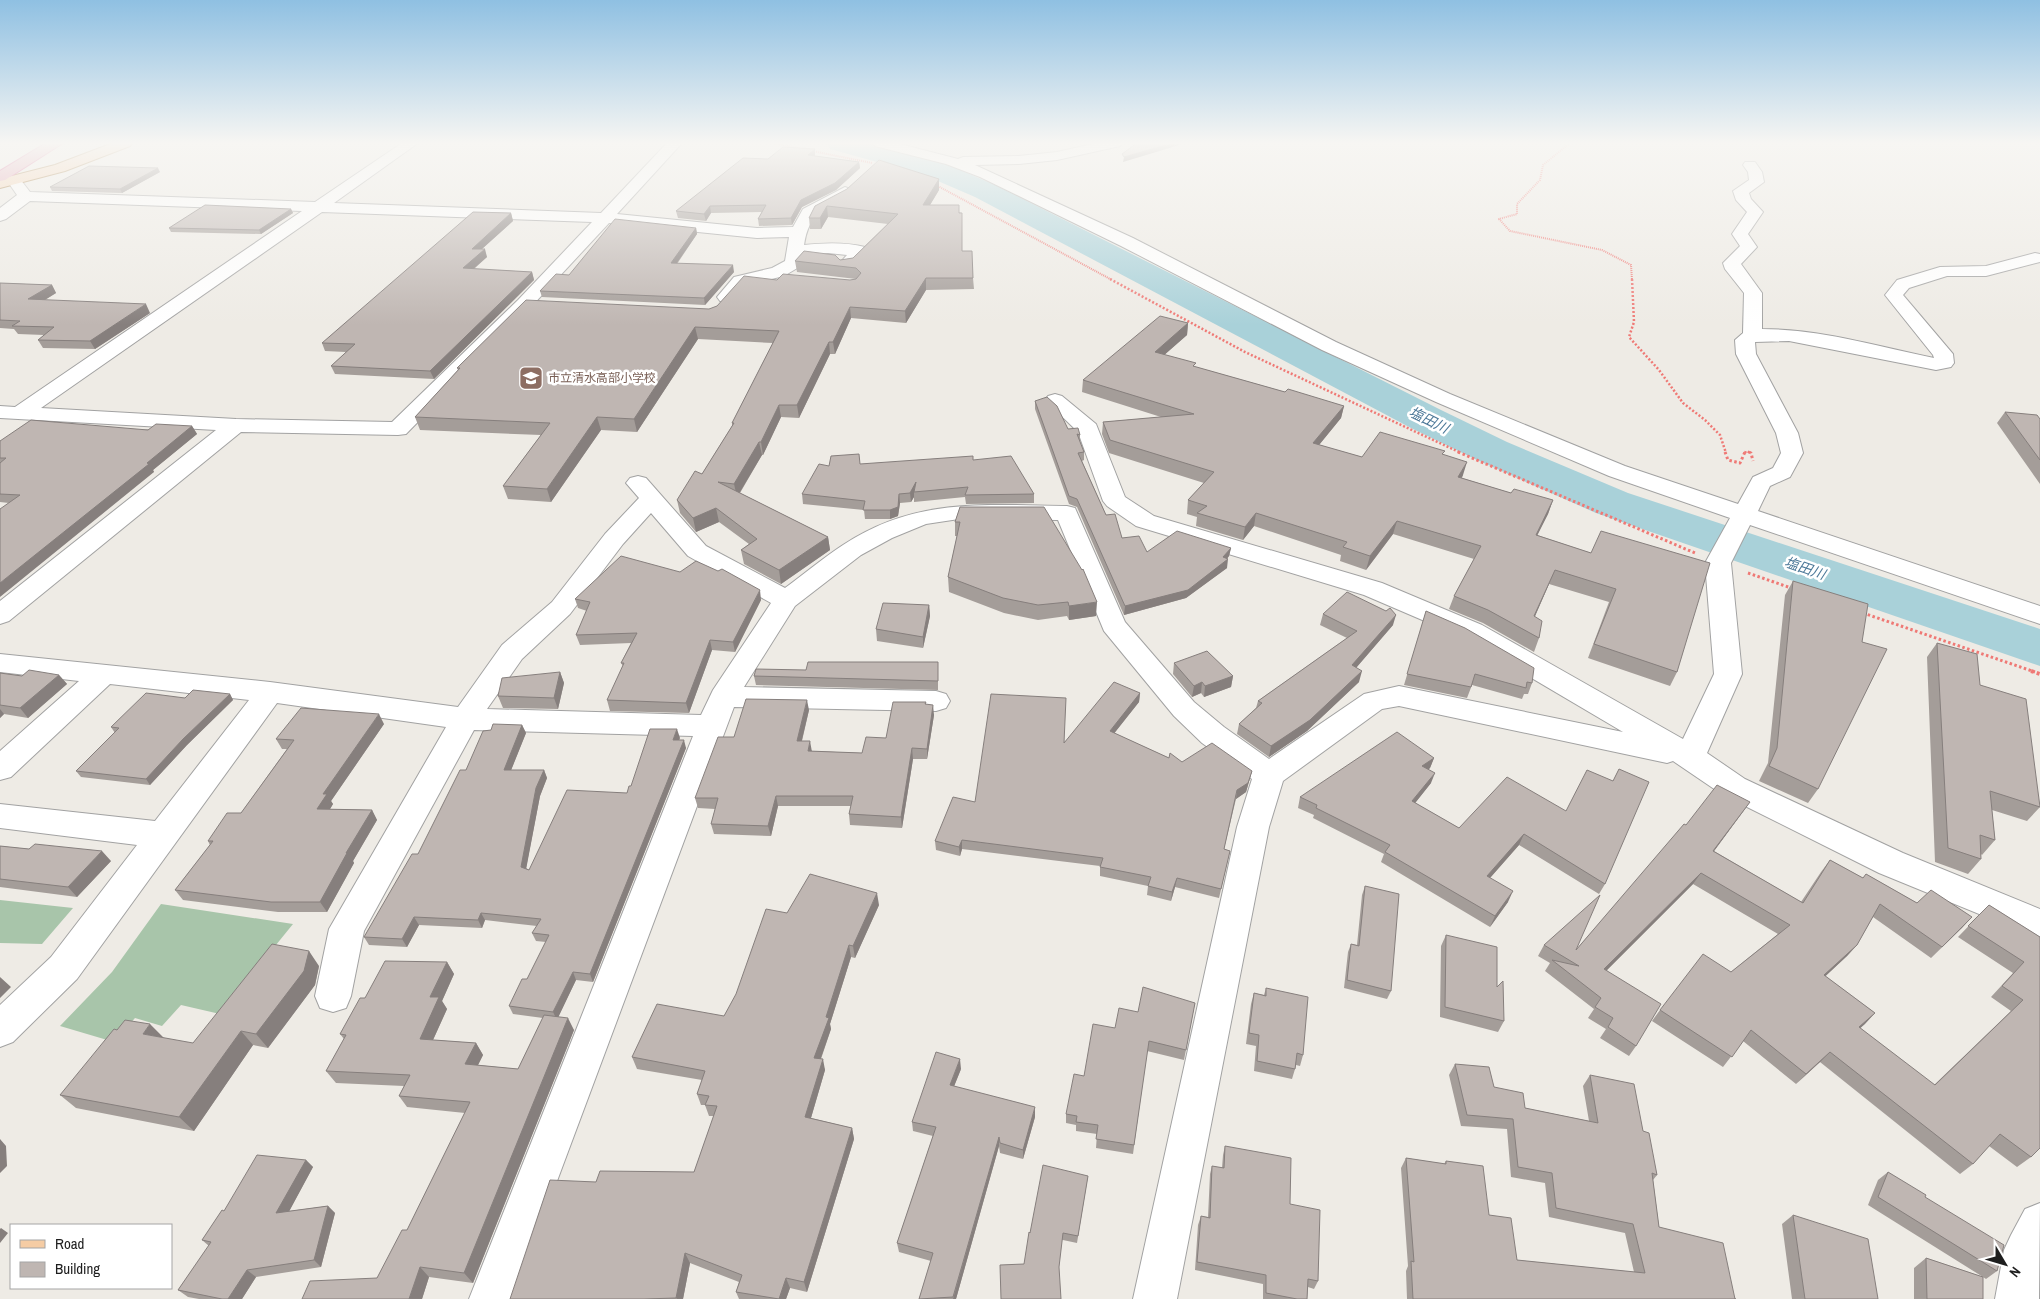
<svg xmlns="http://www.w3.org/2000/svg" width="2040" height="1299" font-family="'Archivo Narrow','Noto Sans JP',sans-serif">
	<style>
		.cemetery { fill: #a8c5aa }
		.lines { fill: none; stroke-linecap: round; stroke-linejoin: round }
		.river { fill: #a9d1d9; fill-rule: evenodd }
		.minor-casing { stroke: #a2a2a2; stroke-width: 2 }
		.major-casing { stroke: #8d580c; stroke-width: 2 }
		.highway-casing { stroke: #cd3273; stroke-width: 2 }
		.path-far3 { stroke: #ef7975; stroke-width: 2; stroke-dasharray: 1 1; stroke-linecap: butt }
		.path-far2 { stroke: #ef7975; stroke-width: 2.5; stroke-dasharray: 2 2; stroke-linecap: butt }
		.path-far1 { stroke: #ef7975; stroke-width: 3; stroke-dasharray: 2.5 2.5; stroke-linecap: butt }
		.path { stroke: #ef7975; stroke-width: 4; stroke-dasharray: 3 3; stroke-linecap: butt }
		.minor { fill: #fff; fill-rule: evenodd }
		.major { fill: #f5cca4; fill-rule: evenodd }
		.highway { fill: #e093a7; fill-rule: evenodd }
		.wall { fill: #a49d99 }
		.shaded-wall { fill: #867f7d }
		.building { fill: #bfb6b2; stroke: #867f7d }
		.labels { text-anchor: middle; stroke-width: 5; stroke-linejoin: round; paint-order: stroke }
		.far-education-label { font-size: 12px; fill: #785e54; stroke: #fff; text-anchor: start }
		.far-water-label { font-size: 14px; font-style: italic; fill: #4c7898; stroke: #fff }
	</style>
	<rect width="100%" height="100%" fill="#eeebe5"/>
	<!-- cemetery -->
	<path class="cemetery" d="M0,900L73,908L42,944L0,943Z
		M161,904L293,924L220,1014L181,1005L162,1026L135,1018L114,1042L60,1026L112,972Z"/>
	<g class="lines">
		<!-- river -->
		<path class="river" d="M827,143H870L944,163L995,185L1441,410L1507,442L1628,493L2040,629V666L1596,513L1477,460L1411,428L975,197L924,175L830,149Z"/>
		<!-- minor casing -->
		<g class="minor-casing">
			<path id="minor" d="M402,143H418L334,203L601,213L667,143H682L617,214L757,228L793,227L803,209L845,187L850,189L853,192L850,195C824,210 809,212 804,245C824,243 845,242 865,247L867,251C860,261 854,272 841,269L838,265L847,255L828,253L803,255L799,267L784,276L746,285L732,301L726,302L720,301L717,297L734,277L772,268L785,261L789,237L757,238L609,223L530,308L406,434L398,435L241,432L9,621L0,624V601L216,430L0,418V406L15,407L302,211L30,201L6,219L0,221V208L17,195L8,182L10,179H20L30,192L315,202ZM322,212L592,222L518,300L392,422L236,419L41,408Z
				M873,143H896L958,159L963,157L1019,156L1057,152L1097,143H1122L1120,146L1057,160L1019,164L975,165L1133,238L1336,342L1450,394L1625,466L1738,504L1753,477L1773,468L1781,453L1776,433L1736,354L1735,340L1743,333L1744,293L1725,269L1723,263L1740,246L1732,234L1747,212L1736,200L1733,191L1749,180L1748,172L1743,165L1745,162H1755L1762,172L1764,182L1749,193L1751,199L1763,212L1748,234L1757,247L1741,264L1762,293V329C1820,329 1877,346 1934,358L1933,355L1885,295L1897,280L1940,267L1986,266L2035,253L2040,254V262L1986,276H1947L1909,288L1903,295L1953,354L1954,363L1951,367L1936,370L1789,341L1755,342L1756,354L1798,433L1803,453L1790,477L1770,486L1758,511L2040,606V624L1750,525L1731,563L1742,674L1707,753L1745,779L1903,853L2040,909V939L1879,873L1723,795L1673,761L1667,763L1399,706L1382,709L1283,781L1269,827L1177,1299H1133L1237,827L1252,779L1202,743L1174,716L1104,631L1058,520L959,519L926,524L892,538L861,555L795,606L744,687L936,691L946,694L950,701L946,708L936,711L734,707L513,1299H469L693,736L474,730L364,931L351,996L346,1008L333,1012L320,1008L315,996L329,929L446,727L277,703L77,979L13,1042L0,1047V1005L51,957L137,845L0,828V804L155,821L249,700L110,684L11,777L0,780V751L79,681L0,672V654L270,682L458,707L502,645L552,602L605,534L639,498L626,483L630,478L638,476L646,478L706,546L785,588C804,574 823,558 843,545C916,497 984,505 1067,506L1075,508L1125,622L1194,702L1224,727L1269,759L1364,694L1399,686L1623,732L1462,637L1364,595L1136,526L1107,506L1103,501L1078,432L1045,400L1048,396L1055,394L1062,396L1096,424L1125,497L1154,516L1382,583L1482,625L1683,739L1714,674L1705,563L1730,518L1609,476L1436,402L1322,350L1121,246L980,177L946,164L875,146ZM651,513L688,556L771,603L713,690L701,715L487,709L522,659L570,614L623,544Z
				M2040,1203L2039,1299H1995L2004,1250L2011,1235L2025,1209Z"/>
		</g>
		<!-- major casing -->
		<g class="major-casing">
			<path id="major" d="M113,143H132L130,146L65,171L0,188V179L55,165Z"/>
		</g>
		<!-- highway casing -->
		<g class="highway-casing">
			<path id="highway" d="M46,143H63L5,180L0,181V171Z"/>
		</g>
		<!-- path-far3 -->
		<path class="path-far3" d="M771,143L798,148
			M1570,143L1543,165L1540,180L1517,204V214L1499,219L1510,231L1602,250L1631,265L1632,280
			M812,151L872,163
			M936,185L1112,280"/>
		<!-- path-far2 -->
		<path class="path-far2" d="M1110,279L1245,352L1461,453
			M1632,279L1634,322L1629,337L1659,370L1683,403L1705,420L1720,435L1726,453
			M1745,453L1746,451L1751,453"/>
		<!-- path-far1 -->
		<path class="path-far1" d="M1458,452L1695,553
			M1725,452L1728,460L1740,463L1745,452
			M1749,452L1751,453L1753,461
			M1748,573L1794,589
			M1863,613L2035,672"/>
		<!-- path -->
		<path class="path" d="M2031,671L2040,674"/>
		<!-- minor -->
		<use href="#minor" class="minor"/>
		<!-- major -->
		<use href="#major" class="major"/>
		<!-- highway -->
		<use href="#highway" class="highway"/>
	</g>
	<!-- wall -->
	<path class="wall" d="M815,156L859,162L860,168L836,190L802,207L792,225L759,226L758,219L762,212L711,213L706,221L678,218L676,211L768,159Z
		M160,172L122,193L52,191L50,187Z
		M939,179V190L930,205L962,213V251L973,278L974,289L926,290L906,323L851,318L835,354H830L799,418L781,417L763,455H762L740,493L828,537L830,550L781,584L744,564L741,550L749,544L719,522L696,532L680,513L677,500L702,474L732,426V423L773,343L698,339L637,432L601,430L551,502L508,499L503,486L541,435L420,430L415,417L458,370L457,368L709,309L717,306L777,280H850L856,279L797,272L795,261L840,260L853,258L888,224L828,217L821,229H810L809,218L815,206Z
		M291,209L293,213L261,234L171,232L169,228Z
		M511,213L513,221L482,249L487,257L474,269L532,272L534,280L434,379L335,374L331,366L346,352L325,351L322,343Z
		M696,228L697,234L677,264L734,272L705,305L542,297L540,291L569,275Z
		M0,283L52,285L56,293L45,300L150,313L95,349L43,348L38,340L44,335L18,334L14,329L0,328Z
		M1188,323L1187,335L1164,355L1196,367L1285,392L1344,406L1341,418L1319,445L1362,457L1443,455L1463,475L1462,478L1511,493L1553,500L1548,514L1537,535L1591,553L1677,672L1670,686L1588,658L1609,602L1549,584L1535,616L1539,638L1534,652L1483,623L1449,609L1454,596L1474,559L1393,534L1366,570L1340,561L1341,555L1254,526L1243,540L1196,526L1197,517L1187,514L1188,500L1204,483L1109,453L1102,434L1103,422L1161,417L1082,392L1083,380Z
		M1035,401L1068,429L1080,435V442L1084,452V460L1082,461L1106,515L1122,538L1147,552L1231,548L1229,556L1227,559V568L1186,598L1124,615L1077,507L1069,504L1035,409Z
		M2005,412L2040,419V484L1997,423Z
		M192,426L197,434L153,470L154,472L9,503L0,502V441Z
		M860,464L1034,494V503L966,504L965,497L914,502V497L911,502L900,503L898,516L890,519H865L864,510L803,504L802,494L829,466Z
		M960,507L1096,616L1069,620L1067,616L1038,620L1004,613L949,592L948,577L957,536H955V522Z
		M1793,581L1818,789L1808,803L1759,781L1768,763L1785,595Z
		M575,599L761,600L735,652L712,650L689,713L610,711L607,700L623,666L621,663L631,643L580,645L576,635L587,611L578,608Z
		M929,605L930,616L923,648L877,641L876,629Z
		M1426,611L1532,683L1528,694H1524L1522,699L1472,685L1467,698L1404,685Z
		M1323,614L1393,625L1356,668L1359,682L1307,731L1269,757L1237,734L1239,724L1256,708L1258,701L1347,638L1320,625Z
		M1937,643L1980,685L2040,807L2027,821L1992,810L1995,840L1982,855L1981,854V859L1968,874L1935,862L1927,657Z
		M938,662V690L756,685L754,676L806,670Z
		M1174,663L1233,676L1231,687L1204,697L1201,693L1192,697L1173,674Z
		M560,672L564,683L558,709L503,708L498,696Z
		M0,673L22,676L59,675L67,684L28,718L4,714L0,718Z
		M1140,693L1139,702L1114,733L1169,758L1182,762L1252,771L1246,792L1236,799L1224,849L1230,851L1219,898L1175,887L1171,901L1147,895L1148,886L1100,876V866L962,849L960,856L936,850L935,841L975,802L1064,742Z
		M230,694L233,700L187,745L150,785L81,777L76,771L115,733L111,727L185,698Z
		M926,702V704L934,715L927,759H913L902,828L850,825L849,814L851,806H778L771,836L714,834L711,824L715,809L698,808L695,798L734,737L809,710L802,741L812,751L862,753L886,738Z
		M384,724L331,801L333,804L330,809L372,810L377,820L353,861L354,863L327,912H278L183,900L175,890L210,845L208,841L241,813L287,749H282L276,739Z
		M522,725L526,733L511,770H544L547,778L540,796L526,868L529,870L627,793L631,786L680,738L679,740L686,748L593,982L576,980L558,1017L574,1030L473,1283L429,1277L422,1299H302L377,1278L407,1230L465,1113L407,1107L399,1096L404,1086L336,1083L326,1071L344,1039L340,1034L365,998L447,962L454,974L442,1001L447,1009L433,1040L476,1043L483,1055L478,1065L518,1069L543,1018L513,1014L509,1006L527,979L546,942L536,941L532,933L537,926L485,920L482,928L419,925L407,947L369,945L364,937L418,854L466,770L491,730Z
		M1434,758L1430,768L1429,769L1431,783L1415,803L1459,828L1566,811L1613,781L1619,769L1605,884L1599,894L1519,845L1490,878L1508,902L1490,927L1381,862L1384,854L1313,818L1314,815L1298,808L1300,797Z
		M1750,802L1742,813L1714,851L1801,902L1821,872L1830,860L1863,878L1866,874L1917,903L1972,917L1931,958L1873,917L1857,945L1847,956L1825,976L1875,1013L1860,1028L1934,1085L2011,1011L1991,997L2013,973L1958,937L1989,905L2040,937L2031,1157L2017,1167L1989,1146L1973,1164L1960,1174L1820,1062L1796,1084L1743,1041L1723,1067L1652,1021L1660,1010L1731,972L1778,934L1693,884L1607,970L1636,1046L1629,1056L1600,1038L1606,1029L1588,1018L1594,1009L1545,971L1550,963L1538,956L1544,945L1576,950L1686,825Z
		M0,846L29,849L111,861L77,897L0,887Z
		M1365,886L1391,991L1387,999L1344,988L1348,952L1351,944L1357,945L1362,895Z
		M879,905L855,958L851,957L830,1024L831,1029L821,1059L825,1070L811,1118L852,1128L854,1139L807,1292L790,1288L786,1299H739L736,1292L739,1282L690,1263L683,1299H510L596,1182L694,1172L714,1116H709L705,1105H701L697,1094L702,1080L637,1069L632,1057L724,1016L787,913Z
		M1446,935L1497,987L1504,1021L1498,1032L1440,1017L1441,946Z
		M319,966L315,985L268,1048L253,1045L194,1131L76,1108L60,1095L193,1043Z
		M1266,988L1303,1055L1300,1066L1296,1065L1295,1069L1292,1079L1254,1071L1256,1046L1246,1044L1251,1004L1254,993L1264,995Z
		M1195,1003L1184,1060L1147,1051L1133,1154L1096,1148L1097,1134L1076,1131V1125L1066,1123V1114L1084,1076L1115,1028L1138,1012Z
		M1455,1064L1494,1087L1525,1108L1589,1121L1583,1086L1590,1075L1643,1131L1657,1175L1653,1180L1659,1227L1736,1299H1407L1406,1271L1408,1266L1401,1168L1406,1158L1444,1164L1446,1161L1489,1215L1517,1260L1634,1272L1625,1233L1549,1217L1545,1183L1511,1177L1507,1129L1461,1126L1449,1075Z
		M961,1069L954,1086L1035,1117L1023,1159L1000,1153L999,1146L956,1299H919L931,1261L899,1252L897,1243L933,1136L913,1131L912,1122Z
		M1225,1146L1290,1204L1318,1281L1314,1289L1308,1287L1307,1299H1263V1284L1195,1270L1198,1225L1201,1216L1208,1217L1210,1174L1212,1166L1222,1168L1223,1155Z
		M306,1160L313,1167L289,1211L328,1206L335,1213L321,1267L256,1277L242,1299H199L188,1297L178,1290L209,1246L202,1240L224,1211Z
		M1888,1172L1925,1197L1997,1271L1986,1279L1983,1277V1299H1914V1268L1926,1258L1983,1277L1868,1205L1878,1180Z
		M1088,1176L1077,1243L1030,1233Z
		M1793,1215L1878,1299H1792L1782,1224Z"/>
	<!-- shaded-wall -->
	<path class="shaded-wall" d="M1173,143H1186L1123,162L1124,157Z
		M815,149V156L808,155Z
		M859,162L860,168L836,190L802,207L792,225L791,218L801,200Z
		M158,168L160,172L122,193L120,189Z
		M939,179V190L924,215L923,205Z
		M710,206L711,213L706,221L704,214Z
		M827,206L828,217L821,229L820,218Z
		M291,209L293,213L261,234L259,230Z
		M511,213L513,221L474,256L472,249Z
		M696,228L697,234L672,270L671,263Z
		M485,249L487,257L465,276L463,268Z
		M733,265L734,272L705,305L704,298Z
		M532,272L534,280L434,379L430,371Z
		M926,278V290L906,323L905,311Z
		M52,285L56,293L33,307L28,299Z
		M146,304L150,313L95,349L90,341Z
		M850,307L851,318L835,354L833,342Z
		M1188,323L1187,335L1154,364L1155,352Z
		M695,327L698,339L637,432L634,419Z
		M829,342L830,354L799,418L797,405Z
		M779,405L781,417L763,455L761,442Z
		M1344,406L1341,418L1310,456L1313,443Z
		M597,417L601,430L551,502L547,489Z
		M192,426L197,434L153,470L154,472L0,597V583Z
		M759,442L762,455L737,497L734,484Z
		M1467,462L1463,475L1454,490L1458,477Z
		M916,482L914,492V497L911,502L910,493Z
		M899,494L900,503L898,516L890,519V510Z
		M1553,500L1548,514L1531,548L1536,535Z
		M716,508L719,522L696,532L693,518Z
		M1256,513L1254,526L1243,540L1245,527Z
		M1397,521L1393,534L1366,570L1370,556Z
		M828,537L830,550L781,584L779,570Z
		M1231,548L1229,556L1225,561L1228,559L1227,568L1186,598L1124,615L1125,606L1223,557Z
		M1555,570L1549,584L1529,630L1534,616Z
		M760,590L761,600L735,652L733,642Z
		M1097,602L1096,616L1069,620V606Z
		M929,605L930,616L923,648V637Z
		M1396,615L1393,625L1349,676L1352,665Z
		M710,640L712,650L689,713L686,703Z
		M1362,671L1359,682L1307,731L1269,757L1271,746Z
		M560,672L564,683L558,709L554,698Z
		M59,675L67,684L28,718L20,708Z
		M1233,676L1231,687L1204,697L1205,686Z
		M1202,682L1201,693L1192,697L1194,686Z
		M1140,693L1139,702L1109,740L1110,731Z
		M230,694L233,700L187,745L150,785L146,779L183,739Z
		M807,700L809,710L799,752L797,741Z
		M933,705L934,715L927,759V749Z
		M0,709L4,714L0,718Z
		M379,714L384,724L331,801L333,804L324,819L317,809L323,794Z
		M522,725L526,733L508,778L504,770Z
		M677,729L680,738L676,748L673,740Z
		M684,740L686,748L593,982L590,974Z
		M810,741L812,752L808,751Z
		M912,748L913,759L902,828L901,817Z
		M1434,758L1430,768L1419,776L1422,766Z
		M544,770L547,778L540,796L525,875L521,867L536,788Z
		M1252,771L1246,792L1236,799L1237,790Z
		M1435,773L1431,783L1408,812L1412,801Z
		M776,796L778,806L771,836L768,826Z
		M1750,802L1742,813L1706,862L1713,851Z
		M372,810L377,820L353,861L354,863L327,912L320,902L346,853Z
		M1524,834L1519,845L1482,887L1487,876Z
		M962,840V849L960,856L959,847Z
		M102,851L111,861L77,897L68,887Z
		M1701,873L1693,884L1597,980L1604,969Z
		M1177,878L1175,887L1171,901L1172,892Z
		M1513,891L1508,902L1490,927L1495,916Z
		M877,893L879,905L855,958L853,946Z
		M481,913L485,920L482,928L478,920Z
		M414,917L419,925L407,947L402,939Z
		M1972,917L1962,928L1931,958Z
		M849,945L851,957L830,1024L831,1029L817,1069L814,1058L826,1017Z
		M1857,945L1847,956L1815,986L1824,975Z
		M309,951L319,966L315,985L268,1048L256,1034Z
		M447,962L454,974L442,1001L447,1009L428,1051L420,1039L430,997Z
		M573,972L576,980L557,1020L553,1012Z
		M0,977L11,987L0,998Z
		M1875,1013L1865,1024L1849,1038L1859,1027Z
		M568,1018L574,1030L473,1283L464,1273Z
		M150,1024L164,1038L143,1034Z
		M241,1031L253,1045L194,1131L179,1117Z
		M476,1043L483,1055L473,1075L465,1064Z
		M1830,1052L1820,1062L1796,1084L1806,1074Z
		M823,1059L825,1070L808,1128L805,1117Z
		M960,1059L961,1069L951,1094L950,1085Z
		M1035,1107V1117L1023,1159V1150Z
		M852,1128L854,1139L807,1292L804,1282Z
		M999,1137V1146L956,1299H953Z
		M0,1139L6,1146L7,1166L0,1173Z
		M306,1160L313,1167L284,1221L276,1213Z
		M328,1206L335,1213L321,1267L314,1260Z
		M1,1228L8,1233L0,1243V1229Z
		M685,1253L690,1263L683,1299H677L676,1298Z
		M420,1267L429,1277L422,1299H409Z
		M247,1270L256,1277L242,1299H228Z
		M786,1278L790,1288L786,1299H779Z"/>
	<!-- building -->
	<path class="building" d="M1137,143H1173L1124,157L1122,154Z
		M783,147L815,149L808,155L859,162L835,183L801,200L791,218L758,219L766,205L710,206L704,214L676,211L743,158L768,159Z
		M879,160L939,179L923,205H959V213H962V251H972L973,278H926L905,311L850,307L833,342H829L797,405H779L761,442H759L734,484L718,482L828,537L779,570L741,550L757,539L716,508L693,518L677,500L695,471L702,474L734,423H732L779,331L695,327L634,419L597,417L547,489L503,486L550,423L415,417L460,368H457L526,300L709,309L717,306L744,276L777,280L783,274L850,280L856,279L861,273L856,268L795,261L804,251L835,255L840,260L853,258L898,214L827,206L820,218H809L815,206L847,189Z
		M89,166L158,168L120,189L50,187Z
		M205,205L291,209L259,230L169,228Z
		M473,212L511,213L472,249H485L463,268L532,272L430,371L331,366L355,344L322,343Z
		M615,219L696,228L671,263L733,265L704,298L540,291L556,274L569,275Z
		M0,283L52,285L28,299L146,304L90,341L38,340L54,327L12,326L20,321L0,320Z
		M1160,316L1188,323L1155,352L1196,363L1193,366L1285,392L1288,389L1344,406L1313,443L1362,457L1380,432L1445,451L1442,454L1467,462L1458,477L1511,493L1514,489L1553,500L1536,535L1591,553L1601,531L1710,563L1677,672L1594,644L1616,589L1555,570L1534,616L1542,621L1539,638L1488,610L1454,596L1481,546L1397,521L1370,556L1343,547L1347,542L1256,513L1245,527L1197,513L1207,506L1188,500L1214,472L1110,440L1103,422L1194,414L1083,380Z
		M1047,397L1057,406L1068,429L1078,428L1080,435L1077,434L1084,452L1078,453L1106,515L1115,514L1122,538L1139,536L1147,552L1177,531L1231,548L1223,557L1228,559L1188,590L1125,606L1077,499L1069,496L1035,401Z
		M2005,412L2037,415L2040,419V460Z
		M31,420L148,430L156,424L192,426L147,463L149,464L0,583V509L20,495L0,494V463L6,458H0V441Z
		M859,454L860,464L973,456V460L1011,456L1034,494L965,495L968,487L914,492L916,482L910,493L899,494L898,507L890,510H863L865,501L802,494L819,464L829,466L831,456Z
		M960,507H1044L1082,570L1083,569L1097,602L1069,606L1068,602L1038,605L1003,598L948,577L960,522H955Z
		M621,556L680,572L696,561L718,571L722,569L760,590L733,642L710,640L686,703L607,700L624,663H621L637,633L576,635L590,602L575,599Z
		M1793,581L1868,604L1862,642L1887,649L1818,789L1769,766L1777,748Z
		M1347,592L1386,611L1390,608L1396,615L1352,665L1362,671L1310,720L1271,746L1239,724L1262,703L1258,701L1357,631L1323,614Z
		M883,603L929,605L923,637L876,629Z
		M1426,611L1465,628L1534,668L1532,683L1527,682L1526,688L1475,674L1471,687L1407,674Z
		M1937,643L1977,654L1980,685L2026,699L2040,807L1990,791L1995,840L1980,835L1981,859L1948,848Z
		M1207,651L1233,676L1205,686L1202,682L1194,686L1174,663Z
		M808,662H938V681L754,676L756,669L806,670Z
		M29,670L59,675L20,708L0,705V673L22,676Z
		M560,672L554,698L498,696L502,678Z
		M1114,682L1140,693L1110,731L1169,758L1170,753L1182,762L1212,743L1252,771L1248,783L1237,790L1224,849L1230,851L1221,889L1177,878L1172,892L1148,886L1151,877L1100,867L1103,858L962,840L959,847L935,841L953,797L975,802L991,694L1066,698L1064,743Z
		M193,690L230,694L183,739L146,779L76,771L119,728L111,727L146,693L185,698Z
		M746,699L807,700L797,741H810L808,751L862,753L866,737L886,738L893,702H926L925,704L933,705L927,749L912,748L901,817L849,814L853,796H776L768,826L711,824L718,798H695L718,737H734Z
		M301,708L379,714L323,794H327L317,809L372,810L346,853H347L320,902H271L175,890L213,841H208L227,813H241L294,740L276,739Z
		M493,724L522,725L504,770H544L536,788L521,867L529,870L567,790L627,793L629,786H631L650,729H677L673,740H684L590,974L573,972L553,1012L509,1006L522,979H527L549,935L532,933L541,919L481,913L478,920L414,917L402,939L364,937L412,854H418L460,770H466L483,731L491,730Z
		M1397,732L1434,758L1422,766L1435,773L1412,801L1459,828L1507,777L1566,811L1587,770L1613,781L1619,769L1649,782L1605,884L1524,834L1487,876L1513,891L1495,916L1385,852L1390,845L1316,808L1317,805L1300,797Z
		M1717,785L1750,802L1713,851L1803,903L1830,860L1863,878L1866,874L1917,903L1931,890L1972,917L1942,947L1880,904L1857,945L1824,975L1875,1013L1859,1027L1935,1085L2023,1000L2002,986L2024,962L1968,926L1989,905L2040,937V1148L2031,1157L2000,1134L1973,1164L1830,1052L1806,1074L1751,1030L1732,1057L1660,1010L1703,954L1731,972L1790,925L1701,873L1604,969L1661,1004L1636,1046L1608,1027L1613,1018L1595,1007L1601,998L1552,960L1579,966L1544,945L1600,895L1576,950L1684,824L1686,825Z
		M35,844L102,851L68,887L0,879V846L29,849Z
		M810,874L877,893L853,946L849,945L826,1017L829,1018L814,1058L823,1059L805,1117L852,1128L804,1282L786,1278L779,1299L736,1292L742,1275L685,1253L676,1298L644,1299H510L550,1180L596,1182L600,1171L694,1172L717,1106L705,1105L709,1096L697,1094L705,1071L632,1057L657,1004L724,1016L736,994L766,909L787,913Z
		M1365,886L1399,894L1391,991L1347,980L1351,944L1359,946Z
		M1446,935L1497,947V987L1503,981L1504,1021L1445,1007Z
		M272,944L309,951L304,971L256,1034L241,1031L179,1117L60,1095L114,1029L117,1030L125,1020L150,1024L143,1034L193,1043Z
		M385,961L447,962L430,997H439L420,1039L476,1043L465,1064L518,1069L544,1015L568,1018L464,1273L420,1267L409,1299H302L310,1281L377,1278L402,1230H407L470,1102L399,1096L410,1075L326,1071L346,1035L340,1034L360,998H365Z
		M1143,987L1195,1003L1186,1050L1149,1041L1134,1145L1096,1139L1098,1125L1076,1122L1077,1116L1066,1114L1074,1074L1084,1076L1093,1024L1115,1028L1119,1008L1138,1012Z
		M1266,988L1308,997L1303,1055L1297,1053L1295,1069L1257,1061L1259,1035L1249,1033L1254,993L1266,996Z
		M936,1052L960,1059L950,1085L1035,1107L1023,1150L1000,1143L999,1137L953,1297L919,1299L933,1253L897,1243L936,1127L912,1122Z
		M1455,1064L1489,1067L1494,1087L1523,1093L1525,1108L1598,1123L1590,1075L1634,1084L1643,1131L1649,1133L1657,1175L1652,1173L1659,1227L1723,1243L1735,1299H1736H1413L1411,1261L1414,1262L1406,1158L1446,1164V1161L1483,1166L1489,1215L1511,1218L1517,1260L1645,1273L1633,1224L1556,1208L1552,1173L1518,1167L1513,1119L1467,1115Z
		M1225,1146L1291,1158L1290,1204L1320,1210L1318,1281L1308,1279L1307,1299H1297L1266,1293V1275L1197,1262L1201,1216L1210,1218L1212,1166L1224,1168Z
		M257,1155L306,1160L276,1213L328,1206L314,1260L247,1270L228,1299H222L178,1290L211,1242L202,1240L222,1210L224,1211Z
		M1043,1165L1088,1176L1078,1236L1063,1233L1059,1267L1061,1299H1001L1000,1265L1024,1264L1029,1232L1030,1233Z
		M1888,1172L1926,1195L1925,1197L2004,1245L1997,1271L1878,1197Z
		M1793,1215L1868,1239L1878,1299H1805Z
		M1926,1258L1983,1277V1299H1927Z"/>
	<!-- sky -->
	<linearGradient id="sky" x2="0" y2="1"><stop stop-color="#8fc0e2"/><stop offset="0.44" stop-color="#f7f6f3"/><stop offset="1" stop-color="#f7f6f3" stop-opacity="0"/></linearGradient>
	<rect width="2040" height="325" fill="url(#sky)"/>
	<!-- icons -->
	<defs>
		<g id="school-square" transform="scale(1.25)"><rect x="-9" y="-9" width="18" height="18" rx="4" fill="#8d6e63" stroke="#fff"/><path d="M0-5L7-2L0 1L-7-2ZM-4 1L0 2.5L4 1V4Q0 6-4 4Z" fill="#fff"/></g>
	</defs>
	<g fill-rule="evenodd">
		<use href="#school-square" x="531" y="378"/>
	</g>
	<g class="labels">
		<!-- far-education labels -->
		<g class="far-education-label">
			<text x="548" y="382">市立清水高部小学校</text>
		</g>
		<!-- far-water labels -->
		<g class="far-water-label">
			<text transform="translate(1429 420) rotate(26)" y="5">塩田川</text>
			<text transform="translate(1805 568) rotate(19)" y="5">塩田川</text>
		</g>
	</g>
	<!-- legend -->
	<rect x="10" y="1224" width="162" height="65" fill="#ffffff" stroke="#a5a5a5"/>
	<rect x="20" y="1240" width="25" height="8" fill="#f5cca4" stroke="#a5a5a5"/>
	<text x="55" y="1249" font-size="15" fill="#1e1e1e">Road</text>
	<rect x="20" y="1262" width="25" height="15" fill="#bfb6b2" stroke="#a5a5a5"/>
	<text x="55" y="1274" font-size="15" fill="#1e1e1e">Building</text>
	<!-- north arrow -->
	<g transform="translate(2005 1264) rotate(128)" stroke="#ffffff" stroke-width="4" paint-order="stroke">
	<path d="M0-4L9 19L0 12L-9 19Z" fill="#1e1e1e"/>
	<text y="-8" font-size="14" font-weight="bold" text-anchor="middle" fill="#1e1e1e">N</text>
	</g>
</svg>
